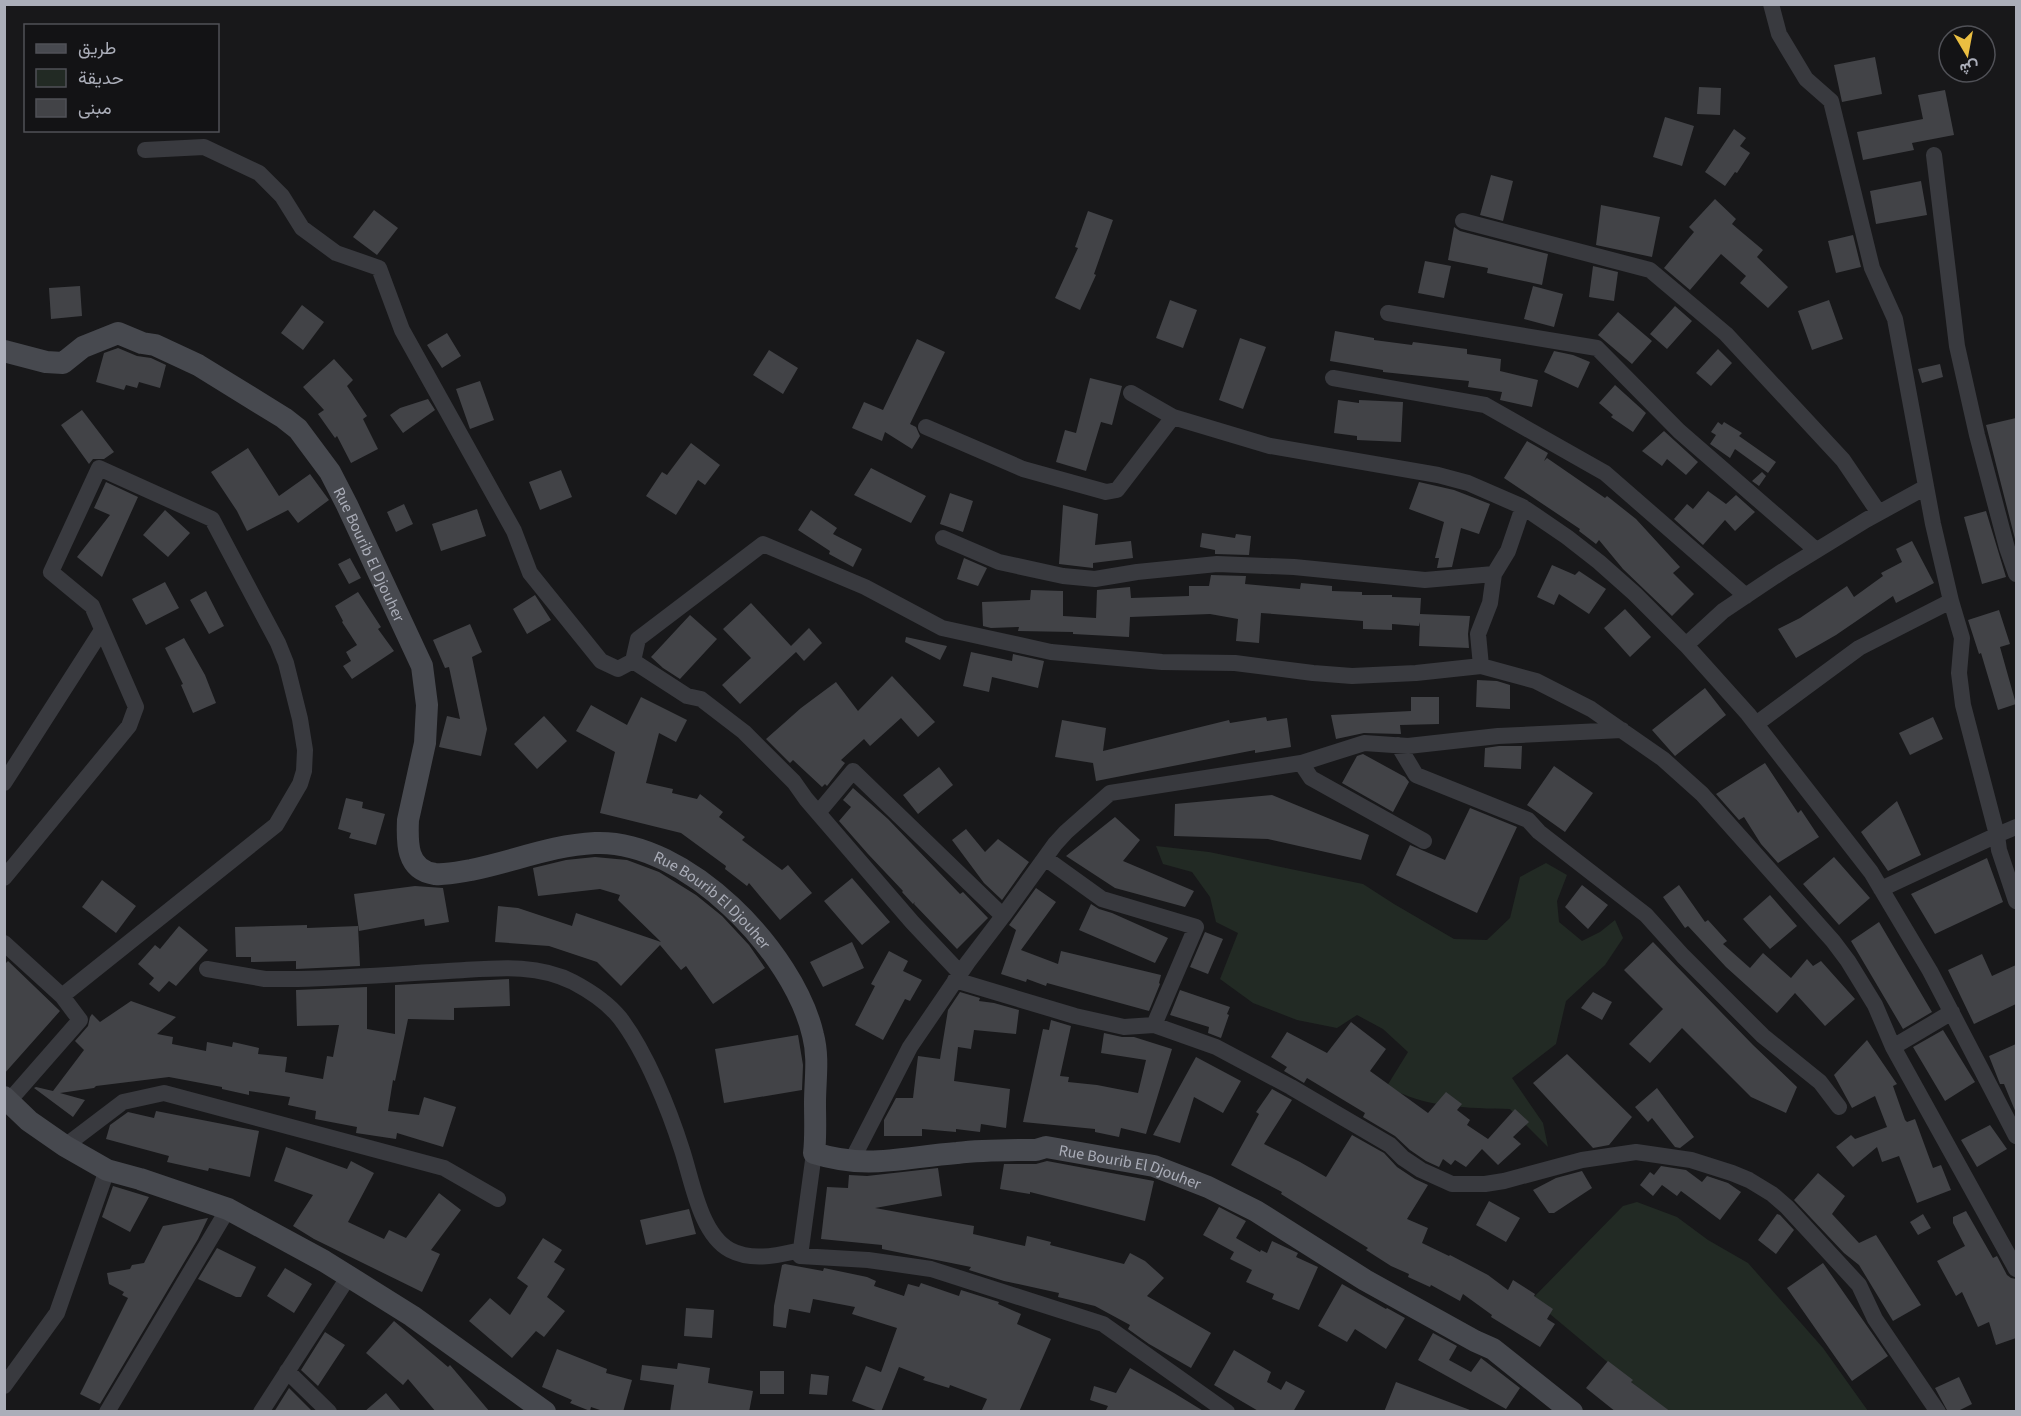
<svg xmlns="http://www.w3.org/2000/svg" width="2021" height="1416" font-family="'Source Sans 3',Vazirmatn,sans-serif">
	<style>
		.green { fill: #222a24 }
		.building { fill: #424347 }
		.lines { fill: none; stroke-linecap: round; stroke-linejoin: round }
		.street { stroke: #393a3f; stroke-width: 16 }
		.secondary { stroke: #47494f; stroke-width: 22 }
		.labels { text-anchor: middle; stroke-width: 6; stroke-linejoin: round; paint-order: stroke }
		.street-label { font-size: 16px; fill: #abaeb9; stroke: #131315 }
	</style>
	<rect width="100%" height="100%" fill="#18181a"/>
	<!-- green -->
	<path class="green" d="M1156,846L1209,852L1363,884L1394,904L1454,939L1487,940L1510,918L1520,877L1546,863L1567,875L1557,901L1559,922L1582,941L1600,932L1615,920L1623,938L1605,965L1566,1001L1556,1044L1512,1078L1543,1123L1548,1147L1510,1109C1469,1108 1423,1108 1387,1086L1408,1052L1383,1029L1357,1015L1337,1028L1297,1020L1253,1003L1220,979L1238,933L1216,922L1210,897L1192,872L1163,864Z
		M1637,1202L1677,1217L1708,1240L1748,1263L1823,1348L1868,1411H1666L1532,1299L1623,1206Z"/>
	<!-- building -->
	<path class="building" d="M1875,57L1882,94L1842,102L1834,65Z
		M1699,87L1721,88L1720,115L1697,114Z
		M1945,90L1954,135L1912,143L1914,150L1863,160L1857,132L1923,119L1918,95Z
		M1665,117L1694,126L1682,166L1653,157Z
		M1734,129L1746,138L1740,146L1750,153L1737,173L1735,172L1725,186L1705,172Z
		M1491,175L1513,181L1503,221L1480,215Z
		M1921,181L1927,215L1876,224L1870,191Z
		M1715,199L1736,219L1732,224L1763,250L1757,257L1788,287L1768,308L1740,283L1746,276L1721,254L1690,290L1664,268L1694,232L1689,227Z
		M1601,205L1660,217L1652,257L1596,245Z
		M374,210L398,228L377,255L353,237Z
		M1088,211L1113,220L1094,274L1096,275L1080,310L1055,298L1078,248L1075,247Z
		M1454,227L1460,231L1548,254L1542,285L1487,273L1488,268L1448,260Z
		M1853,235L1861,267L1836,273L1828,241Z
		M1425,261L1451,266L1444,298L1418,293Z
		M1593,266L1618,272L1614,301L1589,297Z
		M80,286L82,316L51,319L49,288Z
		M1533,286L1563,294L1554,327L1524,319Z
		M1170,300L1197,310L1183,348L1156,338Z
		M1829,300L1843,339L1812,350L1798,311Z
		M302,305L324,322L303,350L281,333Z
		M1675,306L1692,321L1667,349L1650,334Z
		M1618,312L1652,341L1632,364L1598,335Z
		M1335,331L1374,338V340L1412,345L1413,342L1467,349V354L1501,359L1500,371L1538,380L1532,407L1500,400L1502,392L1468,387L1469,381L1383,372V370L1330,361Z
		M447,333L461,356L442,368L427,345Z
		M1240,338L1266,347L1243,409L1219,400Z
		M917,339L945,352L910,424L916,427L920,436L912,449L885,432L882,441L852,428L864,402L883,410Z
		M118,348L137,356L151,358L166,365L160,388L139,382L137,388L126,385L124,390L96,382L104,353Z
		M1718,349L1732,363L1711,386L1696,373Z
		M769,350L798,368L783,394L753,375Z
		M1554,351L1573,355L1590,362L1578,388L1544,372Z
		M334,359L353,380L347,386L367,416L363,419L378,449L351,463L337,436L335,438L318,414L324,410L303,387Z
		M1940,364L1943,377L1922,383L1918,369Z
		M1090,378L1122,386L1112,425L1101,422L1086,471L1056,462L1065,430L1076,433Z
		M480,381L494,420L470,429L456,389Z
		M1615,385L1646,413L1633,432L1611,417L1613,415L1599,403Z
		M428,399L435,410L403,433L390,415L400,408Z
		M1338,400L1359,403V400L1403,402L1401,442L1357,440V436L1334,433Z
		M82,410L114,452L104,459H93L89,464L61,425Z
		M2016,418V543L1986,425Z
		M1718,422L1722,425L1724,422L1742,433L1739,436L1776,462L1768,473L1735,449L1730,458L1710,444L1716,435L1711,432Z
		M1664,431L1698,462L1686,475L1667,459L1662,466L1642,451Z
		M1527,441L1548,453L1544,461L1547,458L1605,498L1607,496L1636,519L1680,567L1673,573L1694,594L1672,616L1623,569L1599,540L1596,544L1579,531L1580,529L1504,478Z
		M691,443L720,465L705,485L698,480L676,515L646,496L662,472L667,475Z
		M248,448L279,496L310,474L329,500L298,523L288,510L247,531L237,511L211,472Z
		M871,468L926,496L911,523L854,495Z
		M561,470L572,497L540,510L529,482Z
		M1762,472L1766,476L1759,486L1752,481Z
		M106,482L138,497L102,577L77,557L110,515L94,508Z
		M1419,482L1454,490L1490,504L1479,534L1461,528L1452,567L1437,568L1439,558H1435L1444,522L1409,509Z
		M1708,491L1726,504L1736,495L1755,512L1735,531L1725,520L1703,545L1674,519L1687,504L1693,509Z
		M950,493L973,501L963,532L940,524Z
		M404,504L413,524L396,532L387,512Z
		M1063,505L1098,514L1095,545L1131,541L1133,558L1093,563V568L1059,564Z
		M477,509L486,536L441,551L432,524Z
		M165,510L190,533L168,557L143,535Z
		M811,510L837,528L833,534L862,549L853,567L829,554L830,551L798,530Z
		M1986,511L2006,577L1982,584L1964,517Z
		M1202,533L1235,538L1236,534L1251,536L1249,555L1215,554V550L1200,547Z
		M1912,541L1934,583L1896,603L1893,596L1836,635L1796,658L1778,629L1800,618L1847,586L1854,597L1883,576L1881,573L1902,562L1896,549Z
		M350,558L361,578L349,584L338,564Z
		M964,558L987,568L978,586L957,579Z
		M1552,565L1575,575L1579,571L1606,589L1589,614L1559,594L1554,605L1537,597Z
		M1211,575L1246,576L1245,584L1300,589L1301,583L1332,586V591L1362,592V595H1392V597L1421,598L1420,614L1470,616L1468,634L1469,648L1419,646L1420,622L1419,626L1392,624V630L1363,629V621L1261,613L1259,643L1236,641L1238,619L1210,614L1130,617L1129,637L1073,634V632L1018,631L1019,627L991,628L983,626L982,602L1030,600L1031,590L1063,591V616L1096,618L1097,590L1130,587L1131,598L1189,596V586H1209Z
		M165,582L179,608L146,625L132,599Z
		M206,591L224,626L209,634L190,600Z
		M358,592L381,627L378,629L394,651L352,679L343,666L351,661L346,652L357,645L342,622L343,621L335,606Z
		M535,595L551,620L527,634L513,609Z
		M751,603L791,646L809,628L822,643L804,661L796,652L740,704L722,685L751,658L723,629Z
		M1625,609L1651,637L1630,657L1604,628Z
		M1999,610L2010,644L2000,647L2016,704L1998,710L1981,653L1979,654L1968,620Z
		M690,615L717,639L680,679L663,668L651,657Z
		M470,624L482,652L472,657L487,729L481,756L439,747L447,716L460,719L449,667L445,668L433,640Z
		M906,637L947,646L940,660L905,642Z
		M184,638L205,675L216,703L193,713L181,685L183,684L165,648Z
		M971,652L1012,661L1013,654L1044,661L1038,688L992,677L989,692L963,686Z
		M892,676L935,722L918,737L901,718L870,746L864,739L841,760L845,763L827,786L825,784L822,787L793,760L790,763L766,739L801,708L836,682L858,711Z
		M1477,680L1497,681L1510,685V709L1476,707Z
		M1705,688L1726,715L1675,756L1652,730Z
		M641,697L687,720L676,742L659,733L646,783L673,789L672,793L697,799L700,794L723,812L719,817L745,837L742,840L782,870L788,865L812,893L780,920L749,883L747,886L725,869L726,866L681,833L600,813L615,752L576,731L591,705L627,725Z
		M1411,697H1439V724L1400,725L1401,734L1364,733L1336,739L1331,715L1411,711Z
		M544,716L567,741L537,769L514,744Z
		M1266,717L1267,721L1287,718L1291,747L1255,753V750L1096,781L1093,763L1055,757L1062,720L1106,728L1103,751L1229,720L1230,723Z
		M1933,717L1943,739L1910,755L1899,733Z
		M1499,746H1522L1521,769L1484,767L1485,748Z
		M1363,754L1405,777L1409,782L1393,812L1342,783L1357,756Z
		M1765,763L1798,813L1801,810L1819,837L1778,863L1761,844L1744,817L1739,820L1716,794Z
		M1554,766L1593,793L1565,832L1527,805Z
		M939,767L953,785L918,814L903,795Z
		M853,788L888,819L960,894L963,892L988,918L957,949L914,904L915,902L913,904L902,892L903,891L868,854L839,821L851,807L843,800Z
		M1272,795L1369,835L1361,860L1268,839L1174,836L1175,804Z
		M346,798L363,802L362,808L385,814L376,845L349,838L351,833L338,829Z
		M1897,801L1921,855L1888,871L1861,832Z
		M1470,808L1517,827L1477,913L1396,875L1410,845L1445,860Z
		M1115,817L1140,840L1123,861L1194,891L1185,907L1115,888L1066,856Z
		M966,829L985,852L998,839L1029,862L1002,900L984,883L952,840Z
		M595,857L627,860L659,872L696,895L722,916L749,945L765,968L713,1004L686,966L681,970L660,945L621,986L597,962L549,946L495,942L498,906L518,908L572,926L576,913L661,942L618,900L620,895L600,889L538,896L533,868L566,860Z
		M1834,857L1870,898L1839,925L1803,884Z
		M1987,858L2003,902L1935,934L1911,894Z
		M852,878L890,922L862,945L824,901Z
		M102,880L136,906L116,933L82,907Z
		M1582,885L1608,905L1588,929L1565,907Z
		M1679,885L1705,922L1708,920L1727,941L1723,944L1750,968L1763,953L1791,978L1807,959L1813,966L1821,961L1855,999L1825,1026L1795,993L1777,1013L1726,967L1688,926L1685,928L1663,897Z
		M415,886L443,888L449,922L425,926L424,919L359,931L354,894Z
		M1036,888L1056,902L1021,950L1058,964L1061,951L1161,975L1159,983L1160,984L1149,1011L1047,983L1046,986L1027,979L1026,982L1001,974L1016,930L1009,925Z
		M1770,895L1797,926L1770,949L1743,919Z
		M1091,904L1099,909L1112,913L1168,938L1155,963L1079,930Z
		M1879,922L1932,1012L1903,1029L1851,941Z
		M307,925V928L358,926L360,966L296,969V961L251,962V957H236L235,927Z
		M179,926L208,950L176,986L169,981L159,992L149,984L154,978L138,964L155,945L160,949Z
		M1205,932L1223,939L1208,974L1190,967Z
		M852,942L864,968L823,987L810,962Z
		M1653,942L1753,1045L1797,1087L1786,1113L1751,1097L1682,1028L1650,1063L1629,1044L1663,1009L1624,970Z
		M889,951L908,961L903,971L922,980L910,1001L905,999L883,1040L855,1025L875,986L871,984Z
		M1982,954L1992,976L2016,965V1004L1974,1024L1948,970Z
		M8,961L60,1011L4,1074V965Z
		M509,979L510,1006L454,1008V1020L408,1019L395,1081L393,1080L388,1111L419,1115L424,1097L456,1107L443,1147L397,1133L396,1139L356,1133L357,1127L315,1119L316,1111L288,1105L290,1097L249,1091V1095L222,1089V1087L169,1077L96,1086L94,1088L60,1093L85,1100L73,1117L34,1088L36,1087L53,1091L84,1050L75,1041L88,1026L90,1017L92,1014L100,1022L131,1001L176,1017L157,1034L173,1037L172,1044L206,1051L207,1042L232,1047L233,1042L259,1048L258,1054L287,1057L285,1072L323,1079L327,1056L333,1057L339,1025L297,1026L296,990L367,987V1029L395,1034V985Z
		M1180,990L1230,1007L1227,1014L1229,1015L1221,1038L1208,1033L1209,1027L1170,1015Z
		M960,992L980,998L979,1001L994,1003L1019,1010L1016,1034L974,1030L971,1049L958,1047L954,1081L1010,1089L1006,1128L981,1124L980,1132L956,1129V1132L922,1129V1136H884V1120L896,1098H913L918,1056L940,1059L948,1010Z
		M1593,992L1612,1002L1602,1020L1581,1008Z
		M1051,1020L1071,1026L1060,1076L1069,1077L1068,1082L1097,1085L1138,1093L1146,1060L1101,1053L1104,1033L1122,1037H1134L1172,1049L1146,1134L1121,1128L1119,1137L1095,1132V1129L1023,1122L1043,1029L1049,1030Z
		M1351,1022L1386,1049L1370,1071L1428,1113L1446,1092L1462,1104L1457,1110L1470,1120L1467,1125L1488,1139L1515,1109L1529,1122L1513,1137L1521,1144L1498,1165L1482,1149L1466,1167L1455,1160L1451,1165L1443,1159L1439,1167L1426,1161L1410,1150L1395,1136L1363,1117L1365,1113L1307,1078L1304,1083L1284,1071L1287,1067L1271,1057L1287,1032L1327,1053Z
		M1943,1030L1975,1082L1945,1101L1913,1047Z
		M798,1035L803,1065L802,1090L724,1103L715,1049Z
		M1867,1040L1897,1084L1893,1086L1905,1120L1907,1122L1915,1119L1933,1168L1941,1165L1951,1190L1917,1203L1899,1156L1882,1162L1877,1147L1853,1167L1836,1147L1851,1135L1855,1139L1887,1127L1875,1096L1852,1108L1834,1075Z
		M2016,1044V1113L2004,1084H2000L1989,1056Z
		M1567,1054L1632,1117L1609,1145L1593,1148L1533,1083Z
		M1196,1057L1241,1081L1223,1113L1194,1097L1180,1143L1153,1135Z
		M1657,1088L1694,1137L1680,1148L1675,1147L1652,1118L1648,1122L1635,1107Z
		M1272,1089L1292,1100L1264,1144L1300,1162L1326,1177L1352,1135L1384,1153L1397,1167L1415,1179L1428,1185L1407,1219L1428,1228L1422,1243L1449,1256L1450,1255L1488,1275L1508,1290L1513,1280L1535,1294L1534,1296L1553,1309L1547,1319L1555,1324L1540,1347L1491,1317L1492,1315L1463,1294L1460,1301L1431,1285L1430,1287L1408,1277L1409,1274L1391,1266L1366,1250L1368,1248L1281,1194L1282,1192L1231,1165L1259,1114L1256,1112Z
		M156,1111L259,1131L250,1177L209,1168L208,1171L167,1162L169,1156L106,1139L110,1125L128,1112L154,1118Z
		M1990,1125L2007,1149L1977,1167L1961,1140Z
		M286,1147L347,1169L351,1161L374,1173L348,1222L384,1239L389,1230L406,1238L439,1193L461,1210L431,1250L440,1254L422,1292L314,1239L293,1226L313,1195L274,1181Z
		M1047,1161L1154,1181L1145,1221L1030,1192V1194L1000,1189L1004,1164H1036Z
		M1661,1166L1686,1170L1702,1182L1707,1176L1728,1183L1741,1192L1720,1220L1681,1191L1677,1196L1662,1185L1653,1196L1640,1185L1650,1172L1654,1175Z
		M938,1168L942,1196L875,1208L974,1226L973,1234L1025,1246L1027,1236L1051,1242L1050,1245L1124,1264L1130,1253L1145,1261L1164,1278L1147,1296L1211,1333L1191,1368L1149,1344L1128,1329L1130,1325L1095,1306L1058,1297L1059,1293L1004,1281L969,1270L971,1267L882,1249V1245L821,1239L827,1187L848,1188L849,1175L867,1176Z
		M1582,1171L1592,1188L1554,1213H1549L1533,1190L1556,1178Z
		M1818,1173L1845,1196L1832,1214L1859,1243L1876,1235L1921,1305L1893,1321L1859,1265L1844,1253L1794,1200Z
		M113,1186L149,1197L130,1232L102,1217Z
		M1489,1201L1520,1218L1506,1242L1476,1225Z
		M1219,1207L1246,1221L1236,1238L1260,1252L1261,1250L1267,1253L1272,1241L1298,1253L1296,1257L1318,1267L1299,1310L1272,1299L1274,1294L1246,1282L1252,1270L1230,1259L1234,1252L1203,1235Z
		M689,1209L696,1234L646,1245L640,1220Z
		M1966,1211L1993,1258L1997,1256L2007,1275L2011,1278L2016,1279V1338L1996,1345L1989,1322L1978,1327L1962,1292L1956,1296L1937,1261L1965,1246L1953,1223V1217Z
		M1777,1214L1780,1215L1794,1230L1776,1254L1758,1240Z
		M1923,1214L1931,1228L1918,1235L1910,1222Z
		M208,1218L198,1239L100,1404L80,1394L128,1298L122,1295L124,1292L109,1284L107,1273L130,1269L132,1265L144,1263L163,1226Z
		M543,1238L562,1250L554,1262L565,1269L547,1297L565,1311L544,1337L536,1331L512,1358L469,1321L490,1298L510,1315L528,1286L517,1278Z
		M217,1248L256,1267L241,1297H236L198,1279Z
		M1823,1263L1888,1356L1852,1381L1787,1288Z
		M785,1264L823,1271L824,1268L867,1277L876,1281L874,1286L904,1296L908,1284L919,1287L921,1283L959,1296L961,1290L999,1302L998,1304L1021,1314L1017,1324L1051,1339L1019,1412H981L987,1399L950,1385L949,1388L923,1380L925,1377L899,1367L881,1412L852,1401L866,1366L881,1372L897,1328L852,1314L855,1307L813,1299L810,1313L789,1309L786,1328L773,1326L774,1306L782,1265Z
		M285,1268L312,1284L294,1313L267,1296Z
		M1342,1284L1386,1309L1387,1308L1405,1318L1386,1349L1355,1329L1347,1342L1318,1326Z
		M686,1308L714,1310L712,1338L684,1336Z
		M394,1321L448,1367L450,1365L490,1412H436L408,1379L403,1385L366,1353Z
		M325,1332L345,1345L318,1386L301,1370Z
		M1433,1333L1457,1346L1449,1360L1471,1372L1481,1358L1520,1388L1506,1409L1418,1360Z
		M557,1349L607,1369L606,1373L632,1380L623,1412H606L591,1407L590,1411L570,1403L572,1400L542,1387Z
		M1234,1350L1271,1372L1267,1382L1281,1390L1286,1381L1305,1391L1293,1412H1260L1214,1385Z
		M1608,1361L1633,1380L1631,1382L1671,1412H1616L1586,1388Z
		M678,1363L710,1368L708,1383L753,1391L749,1412H670L674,1385L640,1380L642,1365L677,1369Z
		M1130,1368L1174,1393L1205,1412H1105L1108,1406L1090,1400L1094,1386L1116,1393Z
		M760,1371H784V1394H760Z
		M811,1374L829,1376L827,1395L809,1394Z
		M1959,1377L1972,1404L1956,1412H1948L1935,1388Z
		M1396,1382L1470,1410V1412H1384Z
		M289,1388L313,1412H274Z
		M386,1393L402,1412H364Z"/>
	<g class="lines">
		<!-- street -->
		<path class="street" d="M1771,4L1779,34L1806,79L1831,101L1872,268L1895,319L1933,524L1951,601L1962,638L1959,673L1963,705L1997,835L1999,850L2016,901
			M145,150L204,147L259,173L282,196L302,228L336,253L379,268L402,330L514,531L530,573L601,661L618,669L633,661
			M1934,155L1957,346L1977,435L2007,548L2016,574
			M1463,221L1650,270L1726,334L1843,460L1879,513
			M1388,313L1597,348L1679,431L1816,550
			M1333,378L1485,405L1605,473L1746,596
			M1173,417L1270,446L1438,475L1468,483L1523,507L1567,537L1599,562L1635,594L1686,645L1748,714L1871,872L1930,971L2016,1136
			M926,427L1023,469L1106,492L1117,490L1173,417L1131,393
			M943,538L999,562L1063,576L1095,579L1137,572L1217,564L1294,567L1425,580L1494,574
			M1686,645L1723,611L1783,571L1866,520L1926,487
			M633,661L638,639L763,544L865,587L942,628L1051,652L1162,662L1235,663L1313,673L1352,676L1416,673L1481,666L1536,681L1591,709L1663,759L1702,794L1833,941L1848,961L1875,1005L1893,1047L2016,1269
			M633,661L687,696L701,699L744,732L794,782L806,799L912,922L960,973
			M1481,666L1478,634L1490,603L1494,574L1508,551L1523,507
			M1756,724L1859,648L1951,601
			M1398,745L1416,775L1528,820L1539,832L1646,915L1683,956L1763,1036L1820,1082L1839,1107
			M1301,763L1311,778L1424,841
			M4,783L102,630
			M818,813L853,771L1003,916
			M1045,858L1102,899L1196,927L1154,1025
			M4,878L129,726L136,707L92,606L51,572L99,468L212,519L278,643L286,663L300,719L305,750L304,771L300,784L276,825L62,996L80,1020L9,1101
			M1881,889L1997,835L2016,827
			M4,943L62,996
			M207,969L265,979H298C348,978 398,974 448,971C490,969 534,962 573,982C590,991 608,1003 620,1018C646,1052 669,1109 682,1150C692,1180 700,1234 730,1250C753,1262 778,1255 801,1250
			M955,980L1075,1016L1124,1027L1154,1025L1216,1047L1291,1087L1390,1145L1403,1158L1421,1170L1452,1184H1485L1504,1181L1582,1160L1636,1152L1691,1160L1732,1173L1749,1180L1772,1194L1787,1207L1859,1285L1875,1319L1938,1412
			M1893,1047L1952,1012
			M65,1146L123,1102L164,1093L444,1168L498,1199
			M814,1153L800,1256L868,1260L931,1269L1103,1324L1227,1412
			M851,1162L910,1047L968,962L1003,916L1055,844L1066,832L1110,793L1301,763L1364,743L1408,746L1498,736L1622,730
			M287,1371L329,1412
			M4,1386L57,1313L107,1170
			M107,1412L228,1209
			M261,1412L349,1276"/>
		<!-- secondary -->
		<g class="secondary">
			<path id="s1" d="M4,351L46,362L63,363L83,347L118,333L142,343L155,345L198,365L284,418L298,429L330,472L347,505L422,666L427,705L425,743L408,820C407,842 406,870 435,874C447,875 459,872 471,870C512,862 552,845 595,843C686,839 794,952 813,1035C819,1058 815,1080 815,1103C815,1120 816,1137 814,1153C868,1170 904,1157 957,1153C983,1150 1009,1150 1036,1150L1046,1147L1154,1166L1208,1187L1256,1211L1365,1280L1475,1341L1493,1349L1572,1412"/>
			<path d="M4,1097L29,1121L65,1146L107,1170L140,1179L228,1209L324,1261L412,1316L545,1412"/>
		</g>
	</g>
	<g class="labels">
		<!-- street labels -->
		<g class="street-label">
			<text dy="6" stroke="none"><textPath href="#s1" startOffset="474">Rue Bourib El Djouher</textPath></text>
			<text dy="6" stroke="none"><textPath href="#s1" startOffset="1120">Rue Bourib El Djouher</textPath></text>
			<text dy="6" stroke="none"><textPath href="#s1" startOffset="1732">Rue Bourib El Djouher</textPath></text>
		</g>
	</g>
	<!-- border -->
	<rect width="2021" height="1416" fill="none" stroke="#abaeb9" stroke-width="12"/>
	<!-- legend -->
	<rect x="24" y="24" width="195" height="108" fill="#131315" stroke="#505157" stroke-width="1.5"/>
	<rect x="36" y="44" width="30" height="9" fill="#47494f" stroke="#505157" stroke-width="1.5"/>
	<text x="78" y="54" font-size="18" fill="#abaeb9">طريق</text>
	<rect x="36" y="69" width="30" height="18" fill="#222a24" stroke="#505157" stroke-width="1.5"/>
	<text x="78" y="84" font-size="18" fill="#abaeb9">حديقة</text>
	<rect x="36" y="99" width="30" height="18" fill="#424347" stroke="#505157" stroke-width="1.5"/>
	<text x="78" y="114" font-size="18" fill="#abaeb9">مبنى</text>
	<!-- north arrow -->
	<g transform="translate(1967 54) rotate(170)"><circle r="28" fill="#131315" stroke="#505157" stroke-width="1.5"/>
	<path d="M0-4.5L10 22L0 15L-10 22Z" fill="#eabe41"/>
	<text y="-9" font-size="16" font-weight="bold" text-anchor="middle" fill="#abaeb9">ش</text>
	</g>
</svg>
